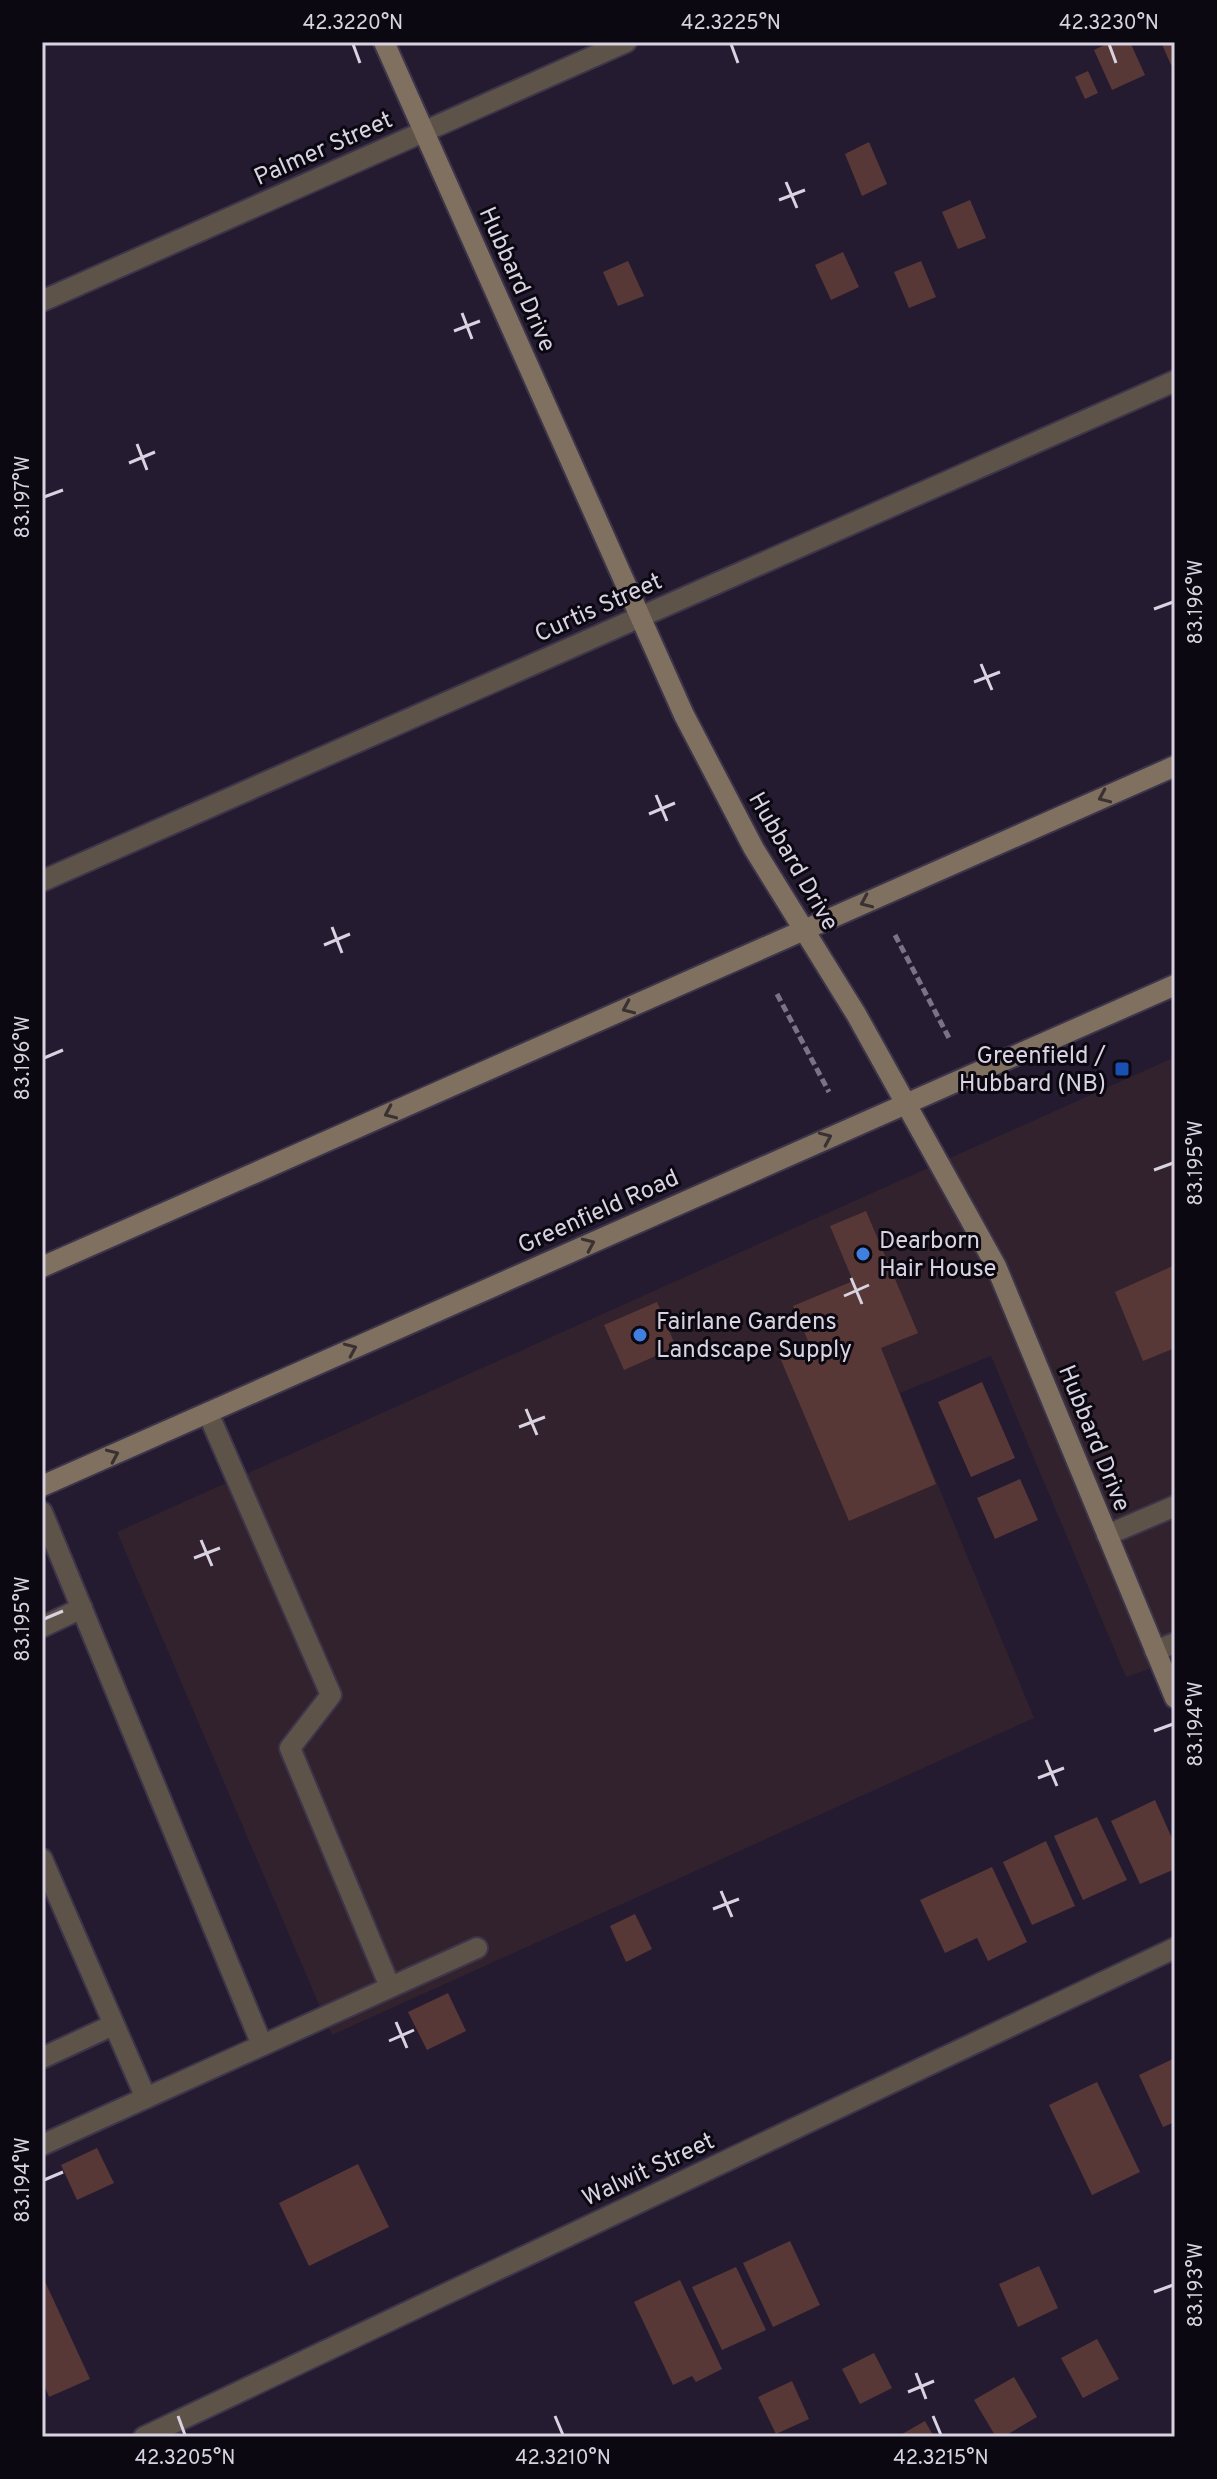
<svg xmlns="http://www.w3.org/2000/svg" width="1217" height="2479" font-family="Overpass,sans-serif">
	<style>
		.commercial { fill: #31222d }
		.building { fill: #583837 }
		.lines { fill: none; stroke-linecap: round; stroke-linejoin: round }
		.lane-casing { stroke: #3d354a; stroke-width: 24 }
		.street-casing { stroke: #3d354a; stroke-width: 24 }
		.secondary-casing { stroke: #3d354a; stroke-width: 24 }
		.path { stroke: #7a7285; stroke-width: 5; stroke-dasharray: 8 4; stroke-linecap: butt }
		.lane { stroke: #5e5349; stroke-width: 20 }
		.street { stroke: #5e5349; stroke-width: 20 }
		.secondary { stroke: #807060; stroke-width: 20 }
		.oneway { stroke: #3a3231 }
		.ticks { fill: none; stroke: #d8d2e1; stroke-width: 3 }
		.transit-dot { fill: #1a4fb4; stroke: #0b0811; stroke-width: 3 }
		.shop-dot { fill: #3f7fe0; stroke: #0b0811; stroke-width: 3 }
		.labels { text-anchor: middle; stroke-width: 6; stroke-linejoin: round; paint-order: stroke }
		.street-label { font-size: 24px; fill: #d8d2e1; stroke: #0b0811 }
		.poi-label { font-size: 24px; fill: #d8d2e1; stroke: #0b0811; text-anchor: start }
		.neatline { fill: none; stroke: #d8d2e1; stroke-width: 3 }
		.ticks-label { font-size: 20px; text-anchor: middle; fill: #d8d2e1 }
	</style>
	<rect width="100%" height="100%" fill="#241b31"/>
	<!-- commercial -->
	<path class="commercial" d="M1175,1057V1660L1126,1677L991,1356L900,1393L1034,1718L332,2035L117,1532Z"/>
	<!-- building -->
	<path class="building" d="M1111,42H1130L1145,75L1112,90L1094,50Z
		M1161,42H1175V63L1171,65Z
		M1088,71L1098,93L1085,99L1075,77Z
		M869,142L887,184L862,196L845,154Z
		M970,200L986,238L958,249L942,212Z
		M843,252L859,287L831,300L815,265Z
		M628,261L644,296L618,306L603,272Z
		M921,261L936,297L909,308L894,272Z
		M866,1211L918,1333L881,1348L936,1484L849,1521L778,1353L808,1341L793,1306L853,1281L830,1226Z
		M1175,1265V1348L1143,1361L1115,1292Z
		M657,1302L676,1347L624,1370L604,1325Z
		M982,1382L1015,1458L971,1477L938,1402Z
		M1020,1479L1038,1520L995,1539L977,1498Z
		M1155,1800L1175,1845V1869L1140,1884L1111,1821Z
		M1097,1817L1127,1880L1083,1900L1054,1836Z
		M1046,1841L1075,1906L1032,1925L1003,1862Z
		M992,1867L1027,1942L988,1961L977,1938L945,1953L920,1900Z
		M635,1914L652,1949L626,1962L610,1926Z
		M448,1993L466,2031L427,2050L408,2012Z
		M1175,2058V2122L1163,2127L1139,2075Z
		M1097,2082L1140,2172L1092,2195L1049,2105Z
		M97,2148L114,2183L77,2200L61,2165Z
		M358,2164L389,2227L309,2266L279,2203Z
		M790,2241L820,2305L773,2327L743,2263Z
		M1039,2266L1058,2308L1018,2327L999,2284Z
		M736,2267L766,2330L722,2350L692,2287Z
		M42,2275L90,2379L49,2397L42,2380Z
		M680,2280L722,2369L696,2382L692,2376L673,2385L634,2302Z
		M1097,2339L1119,2379L1083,2398L1061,2358Z
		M874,2353L892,2388L860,2404L842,2369Z
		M1014,2377L1037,2417L1003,2437H996L974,2400Z
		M792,2381L809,2419L776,2434L758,2397Z
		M925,2421L934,2437H897Z"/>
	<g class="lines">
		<!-- lane casing -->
		<g class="lane-casing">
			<path id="lane" d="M208,1413L331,1695L290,1748L390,1987
				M42,1512L262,2045
				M1107,1535L1175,1506
				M42,1627L82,1608
				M1155,1651L1175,1643
				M42,1859L146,2098
				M42,2058L113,2025
				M42,2145L477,1948"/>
		</g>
		<!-- street casing -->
		<g class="street-casing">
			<path id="street" d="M42,301L626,42
				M42,881L1175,381
				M144,2437L1175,1948"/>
		</g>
		<!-- secondary casing -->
		<g class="secondary-casing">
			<path id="secondary" d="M384,42L684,715L754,849L856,1014L996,1266L1175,1698
				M42,1267L1175,766
				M42,1486L1175,985"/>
		</g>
		<!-- path -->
		<path class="path" d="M895,935L949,1038
			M777,994L829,1092"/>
		<!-- lane -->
		<use href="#lane" class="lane"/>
		<!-- street -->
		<use href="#street" class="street"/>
		<!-- secondary -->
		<use href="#secondary" class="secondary"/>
	</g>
	<!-- one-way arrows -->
	<defs><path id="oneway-chevron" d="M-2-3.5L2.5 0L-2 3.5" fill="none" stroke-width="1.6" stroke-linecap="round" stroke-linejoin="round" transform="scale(2)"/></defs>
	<g class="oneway">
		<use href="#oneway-chevron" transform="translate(1104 797) rotate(156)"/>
		<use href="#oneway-chevron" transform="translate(866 902) rotate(156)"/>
		<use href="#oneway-chevron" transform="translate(628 1008) rotate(156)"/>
		<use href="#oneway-chevron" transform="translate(390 1113) rotate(156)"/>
		<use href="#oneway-chevron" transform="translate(826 1138) rotate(-24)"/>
		<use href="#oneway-chevron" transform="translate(589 1244) rotate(-24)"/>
		<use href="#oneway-chevron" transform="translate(351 1349) rotate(-24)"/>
		<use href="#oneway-chevron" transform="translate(113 1455) rotate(-24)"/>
	</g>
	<!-- ticks -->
	<path class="ticks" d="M353,44L360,63M731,44L738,63M1109,44L1116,63M786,182L797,208M779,200L805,190M462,313L472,339M454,331L480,321M137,444L147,470M129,463L155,452M44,497L63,490M1154,609L1173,602M981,664L992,690M974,682L1000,672M656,795L667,821M649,814L675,803M332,927L342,953M324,945L350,934M44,1058L63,1050M1154,1170L1173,1163M851,1278L862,1304M844,1296L869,1285M526,1409L537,1435M519,1427L545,1417M201,1540L212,1566M194,1558L220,1548M44,1619L63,1611M1154,1731L1173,1724M1046,1760L1057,1786M1038,1778L1064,1768M721,1891L732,1917M713,1909L739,1899M396,2022L407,2048M389,2041L414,2030M44,2180L63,2172M1154,2292L1173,2285M916,2373L926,2399M908,2392L934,2381M178,2416L185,2435M555,2416L563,2435M933,2416L941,2435"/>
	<!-- markers -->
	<rect class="transit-dot" x="1114" y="1061" width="16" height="16" rx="4"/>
	<g class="shop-dot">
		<circle cx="863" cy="1254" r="8"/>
		<circle cx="640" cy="1335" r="8"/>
	</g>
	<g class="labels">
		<!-- street labels -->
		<g class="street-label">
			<text transform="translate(323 148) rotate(-24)" y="8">Palmer Street</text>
			<text transform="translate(518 279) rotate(66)" y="8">Hubbard Drive</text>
			<text transform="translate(598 607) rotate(-24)" y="8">Curtis Street</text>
			<text transform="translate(794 861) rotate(60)" y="8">Hubbard Drive</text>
			<text transform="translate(598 1211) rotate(-24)" y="8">Greenfield Road</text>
			<text transform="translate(1095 1438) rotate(68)" y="8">Hubbard Drive</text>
			<text transform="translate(648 2169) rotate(-25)" y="8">Walwit Street</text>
		</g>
		<!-- poi labels -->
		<g class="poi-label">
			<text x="1106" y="1063" text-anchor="end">Greenfield /<tspan x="1106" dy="28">Hubbard (NB)</tspan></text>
			<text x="879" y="1248">Dearborn<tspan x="879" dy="28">Hair House</tspan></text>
			<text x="656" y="1329">Fairlane Gardens<tspan x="656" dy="28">Landscape Supply</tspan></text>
		</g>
	</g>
	<!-- border -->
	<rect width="1217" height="2479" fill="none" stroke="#0b0811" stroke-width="88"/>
	<rect x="44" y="44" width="1129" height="2391" class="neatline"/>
	<g class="ticks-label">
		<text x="353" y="29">42.3220°N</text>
		<text x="731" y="29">42.3225°N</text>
		<text x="1109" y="29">42.3230°N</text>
		<text transform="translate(22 497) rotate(-90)" y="7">83.197°W</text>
		<text transform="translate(1195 602) rotate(-90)" y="7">83.196°W</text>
		<text transform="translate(22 1058) rotate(-90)" y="7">83.196°W</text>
		<text transform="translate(1195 1163) rotate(-90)" y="7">83.195°W</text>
		<text transform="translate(22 1619) rotate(-90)" y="7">83.195°W</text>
		<text transform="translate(1195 1724) rotate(-90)" y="7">83.194°W</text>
		<text transform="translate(22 2180) rotate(-90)" y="7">83.194°W</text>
		<text transform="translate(1195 2285) rotate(-90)" y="7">83.193°W</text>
		<text x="185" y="2464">42.3205°N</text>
		<text x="563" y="2464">42.3210°N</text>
		<text x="941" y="2464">42.3215°N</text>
	</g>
</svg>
